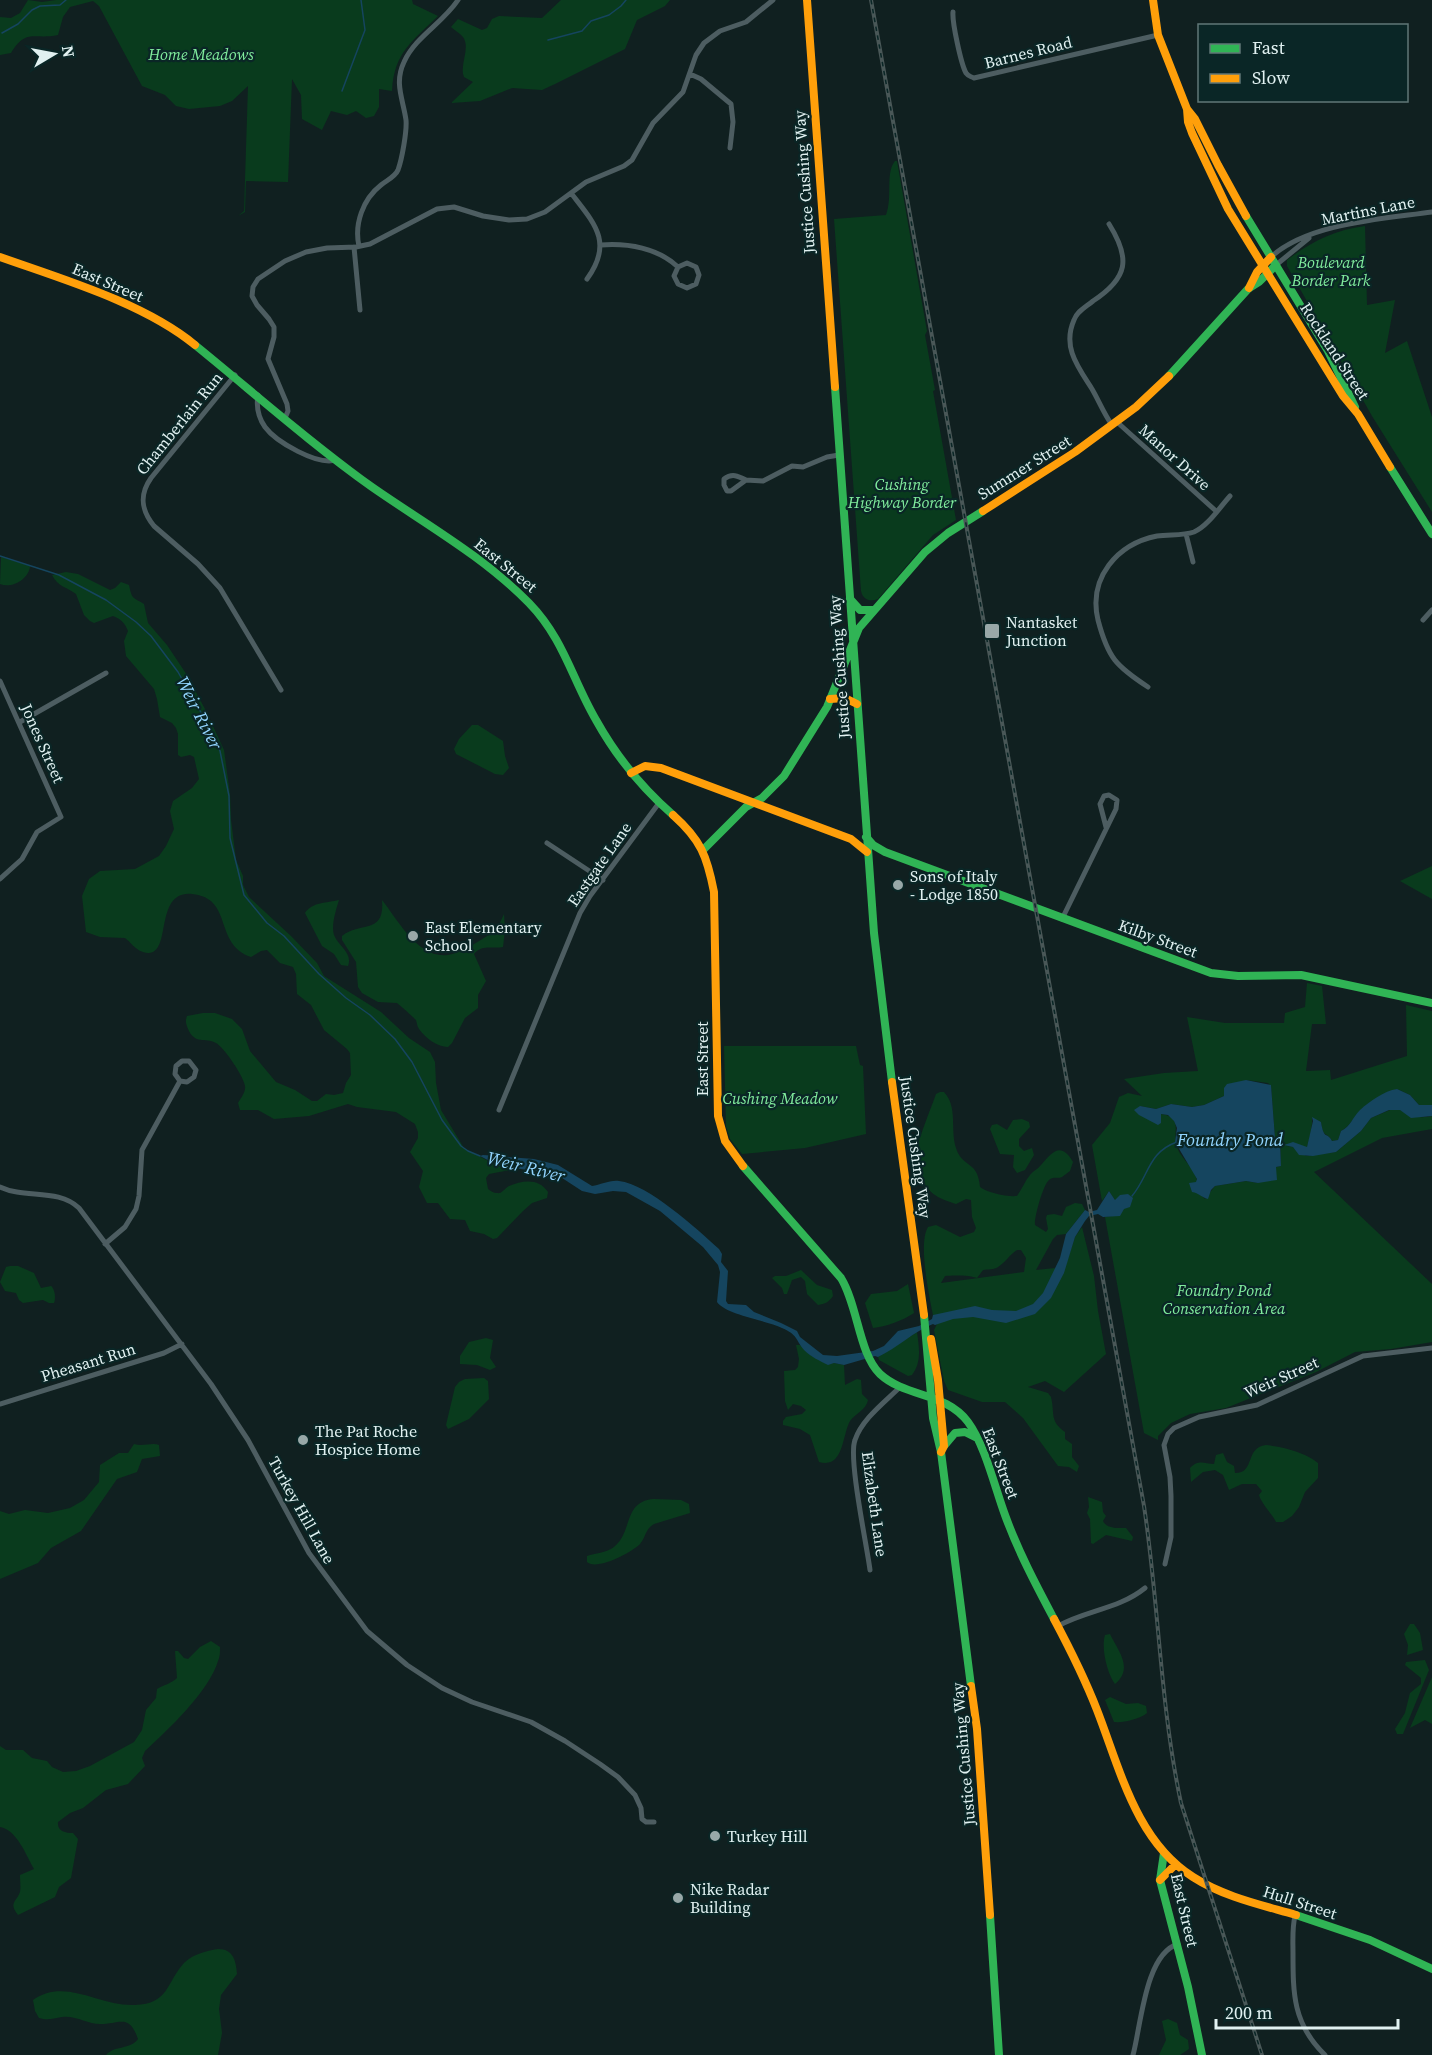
<svg xmlns="http://www.w3.org/2000/svg" width="1432" height="2055" font-family="'Source Serif 4',serif">
	<style>
		.green { fill: #093b1d; fill-rule: evenodd }
		.water { fill: #15455f }
		.lines { fill: none; stroke-linecap: round; stroke-linejoin: round }
		.stream { stroke: #15455f; stroke-width: 1.5 }
		.street { stroke: #4d5d61; stroke-width: 5 }
		.fast { stroke: #30b455; stroke-width: 8 }
		.slow { stroke: #ff9f0a; stroke-width: 8 }
		.rail-casing { stroke: #495757; stroke-width: 4 }
		.rail { stroke: #0a2626; stroke-width: 1.5; stroke-dasharray: 4.5; stroke-linecap: butt }
		.poi-dot { fill: #98a8a8; stroke: #0a2626; stroke-width: 2 }
		.labels { text-anchor: middle; stroke-width: 4.5; stroke-linejoin: round; paint-order: stroke }
		.street-label { font-size: 16px; fill: #e1f1f1; stroke: #0a2626 }
		.park-label { font-size: 16px; font-style: italic; fill: #80ec9d; stroke: #0a2626 }
		.poi-label { font-size: 16px; fill: #e1f1f1; stroke: #0a2626; text-anchor: start }
		.water-label { font-size: 18px; font-style: italic; fill: #91d4fe; stroke: #0a2626 }
	</style>
	<rect width="100%" height="100%" fill="#102020"/>
	<!-- green -->
	<path class="green" d="M28,0L42,2L56,0H412L413,4L438,16C413,41 394,52 392,91L379,89V107L374,116L366,118L356,111L347,115L331,111L322,130L302,119L301,95L292,79L288,182L246,181L245,212L238,216L244,211L248,86L232,101L220,106L189,109L176,106L165,95L142,86L99,6L93,1L70,7L63,17L58,35C34,40 26,28 11,53L0,55V17L11,18L20,13Z
		M561,0H670L665,6L637,20L625,49L555,84L542,90L512,88L480,101L451,103L473,82L464,77C459,65 471,48 463,37C460,33 454,30 451,27L458,19L482,30L487,28L492,19L499,16L542,18Z
		M895,161H897L927,331L925,335L935,390L933,391L956,520L933,535L878,599C870,602 863,600 861,591L834,219L886,215C893,197 885,173 895,161Z
		M1365,226L1367,305L1395,300L1385,353L1407,341L1432,417V512L1372,416L1287,266V260C1311,242 1334,230 1365,226Z
		M1,557L30,566C29,579 12,589 0,584Z
		M66,572L78,574L110,590L115,588L121,582L129,585C132,600 133,597 144,604L148,623L167,645L185,672L205,709L224,750L230,794L231,820L236,860L243,876V885L249,897L291,936L317,963L324,976L381,1012L409,1038L430,1052L435,1062L436,1083L441,1110L464,1148L492,1163L516,1169L489,1174L486,1178L488,1189C491,1191 493,1193 497,1193C502,1194 504,1189 509,1186C523,1180 539,1178 548,1192L547,1198L532,1203L523,1211L497,1238L493,1239L484,1234L470,1231L465,1220L450,1219L438,1203H427L419,1187L423,1171L410,1152L418,1138V1132L415,1124L396,1112L357,1107L348,1104L309,1116L274,1119L258,1110H240L238,1103C241,1098 246,1092 245,1086C244,1077 224,1047 216,1043C205,1037 195,1045 188,1029C186,1024 185,1021 187,1016L203,1013H215L232,1019L242,1029L250,1051L276,1082L295,1090L312,1101H317L326,1094L334,1095L343,1093L346,1083L351,1075L350,1053L347,1049L324,1030L311,1005L297,994L296,974L293,967L280,963L267,950L261,951L251,957C213,944 234,898 192,894C151,890 175,962 143,952C134,949 131,942 125,938L100,937L86,932L82,896L89,879L100,871L135,869L159,856L166,846L174,829L170,811L173,801L192,788L199,779L194,757L190,755L181,757L178,755V734L176,728L172,723L160,717L157,699L154,689L126,656L124,641L128,631C125,623 121,619 113,616L94,623L90,621L84,615L76,594C67,587 58,587 52,575Z
		M472,725H478L503,741L505,756L509,768L503,775L495,774L456,754L454,749L459,739Z
		M1432,866V899L1400,881Z
		M339,900C336,910 331,925 334,935C339,947 353,953 348,966L341,965L334,954L322,946L305,913C312,902 327,903 339,900Z
		M382,900C398,920 418,959 448,955C462,953 478,941 491,934L497,929L504,914L505,930L503,947C492,949 482,944 474,954L486,981L478,995V1008L465,1018L452,1043L448,1047C438,1047 425,1038 419,1029C417,1026 417,1023 416,1020C414,1018 401,1006 397,1003L378,1002L362,993L358,987L356,962L342,940V936C361,921 385,935 382,900Z
		M1307,983L1322,986L1326,1024H1312L1306,1071L1330,1070L1331,1080L1407,1056L1406,1005L1432,1011V1105H1419L1410,1095L1397,1089C1383,1095 1368,1101 1358,1113C1352,1120 1350,1126 1341,1131L1338,1140L1332,1141C1327,1131 1323,1139 1321,1122L1312,1118C1313,1124 1309,1141 1307,1147L1286,1146L1293,1147L1306,1156L1336,1152L1361,1131L1371,1118L1390,1110H1400C1411,1116 1419,1119 1432,1116V1129L1382,1138L1314,1172L1432,1284V1342L1391,1349L1355,1352L1316,1372L1226,1408L1190,1414L1171,1423L1158,1436V1440L1144,1433L1105,1217L1120,1215L1115,1200L1109,1191L1102,1201L1092,1145L1110,1123L1119,1097L1128,1093L1142,1096L1124,1079L1164,1073L1198,1071L1187,1017L1225,1023H1284L1285,1013L1305,1007ZM1246,1080L1268,1083L1271,1086L1275,1138L1280,1139L1281,1166L1276,1167L1258,1183L1246,1181L1215,1186L1205,1199C1197,1192 1199,1186 1196,1177C1192,1165 1179,1157 1176,1144C1173,1132 1183,1117 1161,1114L1160,1116L1140,1106L1156,1109L1171,1104L1192,1107L1204,1105L1224,1096Z
		M724,1046H856L860,1065L863,1066L866,1134L805,1148L742,1154L730,1139L726,1126Z
		M940,1092H944C958,1107 950,1129 956,1148C962,1168 978,1160 980,1187C988,1193 1007,1197 1017,1196C1022,1189 1025,1181 1030,1175C1033,1171 1038,1169 1041,1165C1052,1152 1061,1141 1073,1162L1070,1171L1062,1177C1058,1179 1053,1176 1049,1180C1043,1185 1034,1218 1035,1225L1046,1232L1048,1229L1046,1218L1047,1215L1054,1214L1062,1216L1066,1207L1075,1203L1082,1204L1085,1210L1066,1234L1057,1235L1053,1239L1036,1270L1065,1267L1075,1237L1082,1227L1094,1276L1098,1311L1106,1354L1064,1392L1045,1381L1028,1387L1048,1393L1051,1397C1055,1413 1049,1421 1065,1432V1439L1072,1444V1457L1079,1466L1077,1472L1069,1467L1058,1466L1023,1418L1005,1402H982L948,1390L944,1381L934,1330L937,1324L935,1315H933C929,1295 918,1243 928,1227L936,1225L960,1237L974,1232L976,1228L972,1217L971,1200L966,1199L956,1204C950,1202 940,1199 935,1195C929,1192 915,1171 914,1165C912,1154 932,1106 936,1094ZM1017,1250H1021L1026,1258L1024,1272L941,1283L945,1276C951,1275 972,1275 977,1278L983,1270C988,1269 994,1270 998,1267C1005,1263 1009,1255 1017,1250Z
		M1022,1119L1029,1122L1030,1127L1019,1139V1146L1024,1151L1032,1148L1034,1155L1025,1170L1017,1173L1013,1167L1014,1155L1000,1154L990,1129L992,1125L997,1124L1007,1130L1013,1120Z
		M10,1266H18L34,1273L41,1288L51,1286C55,1289 56,1298 54,1303H49L43,1300L23,1303L19,1300L16,1293L5,1291L0,1282L6,1267Z
		M801,1270L817,1285L832,1290L833,1296C829,1302 825,1304 818,1305L807,1294L805,1281L801,1277L792,1280L787,1294H784L782,1288L772,1278L775,1276H786Z
		M908,1284L914,1313C904,1320 885,1327 873,1328L865,1303L871,1294L897,1291Z
		M917,1332C919,1347 922,1362 912,1375L908,1376L879,1360L878,1357Z
		M486,1338L493,1340L490,1358L496,1367L490,1370L477,1365L460,1364V1356L469,1342Z
		M796,1345H800C808,1354 817,1360 828,1364L834,1363L844,1365L845,1385L857,1379L861,1380L862,1394L868,1400C866,1410 856,1413 850,1421C842,1435 844,1469 819,1462L810,1435L800,1429L783,1425V1421L786,1417L802,1414L806,1410L801,1406L793,1404L788,1410L785,1401L784,1371L795,1370L798,1367L799,1359Z
		M484,1378L488,1381L489,1399L469,1419L448,1429L446,1425L455,1387L459,1382L465,1379Z
		M134,1444C143,1447 152,1442 159,1445L160,1456L142,1459L137,1472L117,1479L81,1531L51,1548L38,1563L0,1579V1511L9,1514L25,1510L48,1513L70,1508L84,1500L99,1482L100,1465L119,1453H128Z
		M1266,1445C1281,1446 1307,1453 1318,1463V1478L1305,1492L1299,1507L1292,1516L1283,1522H1276C1272,1514 1261,1503 1259,1495L1262,1491L1256,1484H1242L1229,1490L1223,1475L1215,1470L1203,1472L1191,1482L1190,1468C1199,1459 1204,1464 1214,1464L1216,1455L1223,1453L1227,1462L1234,1466L1235,1473C1256,1473 1244,1448 1266,1445Z
		M1088,1497L1102,1502L1103,1512L1106,1516L1103,1521C1107,1529 1117,1528 1126,1528L1133,1537L1132,1541L1106,1535L1093,1544L1091,1543L1090,1519L1087,1513L1089,1507Z
		M654,1499L681,1500L689,1504L690,1513L654,1524C645,1529 646,1537 640,1544C631,1553 596,1571 587,1562V1556C595,1553 606,1553 614,1547C633,1532 623,1501 654,1499Z
		M1410,1624H1414L1420,1633L1423,1650L1407,1655L1408,1645L1404,1634Z
		M1110,1634C1118,1651 1134,1668 1115,1684C1107,1673 1101,1648 1105,1635Z
		M211,1641L220,1647C220,1652 220,1657 218,1661C210,1690 167,1731 145,1751L142,1758L145,1766L128,1784L106,1790L83,1808L70,1813L58,1822C57,1831 65,1833 73,1833L78,1839L71,1878L59,1887L55,1897L18,1915C8,1903 17,1901 20,1892C21,1887 20,1880 20,1875L34,1869C26,1855 17,1830 0,1827V1746L6,1750H23L32,1758L47,1761L52,1767L63,1772L76,1771L90,1766L134,1742L142,1730L146,1710L156,1698L157,1689C164,1685 172,1683 177,1678L175,1651H178L184,1658L188,1659L200,1647Z
		M1425,1660L1429,1670L1403,1734H1397L1395,1729L1405,1713L1410,1693L1421,1684V1678L1405,1665L1406,1662Z
		M1432,1677V1724L1425,1720L1410,1728Z
		M1110,1697L1126,1704L1138,1703L1146,1706L1147,1713C1140,1719 1123,1723 1114,1722L1105,1700Z
		M218,1949C233,1949 236,1960 237,1974L221,1995L219,2009L222,2033L218,2055H106C115,2045 130,2050 138,2039C129,2013 120,2024 100,2024C88,2024 75,2015 62,2017C53,2018 49,2021 39,2018L35,2011L33,2000C65,1977 100,2007 135,2005C169,2004 166,1983 184,1963C193,1954 206,1951 218,1949Z
		M1168,2019L1177,2023L1180,2035L1188,2040L1189,2049L1180,2055H1159L1166,2040L1162,2021Z"/>
	<!-- water -->
	<path class="water" d="M1246,1080L1271,1085L1275,1138L1280,1139L1281,1166L1276,1167L1277,1180L1258,1183L1246,1181L1215,1186L1211,1190L1208,1199C1201,1197 1199,1193 1192,1192L1189,1183L1196,1182L1197,1179L1175,1142L1177,1128L1174,1121L1168,1115L1161,1114V1123L1158,1125L1139,1115L1134,1110L1140,1106L1156,1109L1171,1104L1192,1107L1204,1105L1224,1096V1088L1227,1084Z
		M1397,1089L1410,1095L1419,1105H1432V1116L1411,1118L1400,1110H1389L1371,1118L1361,1131L1336,1152L1313,1156L1299,1155L1293,1147L1284,1145L1293,1142L1307,1147L1313,1121L1312,1117L1321,1122C1324,1141 1327,1131 1332,1141L1338,1140L1341,1131C1351,1126 1352,1118 1360,1110C1370,1101 1384,1091 1397,1089Z
		M483,1155L534,1159L558,1165L592,1186C601,1185 609,1180 619,1181C648,1184 697,1229 719,1249L722,1254L721,1262L728,1271L726,1301L728,1304L746,1305L754,1312L781,1323L797,1331L800,1337L823,1355L837,1356L873,1351L884,1346L898,1331L919,1326L932,1319L933,1315L975,1306L992,1310L1016,1311L1033,1304L1043,1293L1060,1258L1066,1234L1085,1210L1089,1212L1097,1210L1109,1191L1115,1200L1120,1195L1128,1194L1133,1198L1130,1207L1124,1209L1120,1216L1103,1217L1098,1214L1089,1216L1085,1221L1075,1237L1064,1273L1051,1298L1035,1314L1006,1323L973,1317L953,1319L935,1325L933,1324C913,1332 897,1348 878,1357L875,1356L844,1365L834,1363L828,1365C820,1361 811,1357 804,1350C795,1339 798,1335 782,1328C766,1320 726,1315 717,1302L720,1272L718,1265L703,1247L660,1211L626,1192L613,1191L595,1194L582,1191L556,1174L499,1166L480,1156Z"/>
	<g class="lines">
		<!-- stream -->
		<path class="stream" d="M2,33L18,24L32,10L40,6L60,5L66,0
			M548,40L582,31L591,21L609,15L621,6L626,0
			M342,91L365,30L361,0
			M0,556L59,575L106,600L136,622L151,636L178,672L203,716L220,751L229,796L230,838L244,895L267,923L284,936L319,974L346,998L370,1015L395,1039L412,1062L442,1120L461,1146L468,1151L480,1156
			M1132,1196C1149,1176 1148,1152 1177,1142"/>
		<!-- street -->
		<path class="street" d="M953,12C952,22 961,64 966,73C969,77 970,76 974,78L1158,35
			M690,74L701,79L731,104L733,122L730,148
			M571,193C594,223 614,242 587,279
			M1109,224C1131,259 1128,278 1093,301C1086,307 1077,311 1074,320C1062,347 1078,367 1092,389C1099,401 1104,414 1112,425
			M601,245C628,243 658,248 678,267L674,276L678,284L687,288L696,284L699,275L696,267L687,263L678,267
			M359,246C354,224 363,199 381,185C387,180 395,177 398,170C402,159 407,131 406,120C403,99 394,83 404,62C415,37 443,23 458,0
			M354,247L360,310
			M1271,257C1308,223 1383,219 1432,212
			M1276,265L1309,238
			M235,375L151,478C139,495 141,510 154,526L198,564L220,588L281,690
			M258,395C256,407 258,417 265,427C276,442 318,466 336,460
			M285,418L288,411L287,404L268,359L274,337V327L269,319L257,305L252,296L253,287L258,279L285,261L306,252L327,248L356,247L370,244L437,209L454,207L483,216L509,220L527,219L545,212L586,182L624,166L632,160L653,123L683,92L696,55L704,43L720,31L746,22L773,0
			M1117,422L1216,511
			M746,480C738,476 732,473 724,479V485L727,491H731L746,480L763,481L792,466L803,467L827,457L839,455
			M1186,534L1193,562
			M1423,620L1432,610
			M0,681L61,817L37,832L22,859L0,879
			M1148,687C1116,666 1108,658 1098,620C1088,578 1117,544 1157,536C1169,534 1182,536 1194,532C1208,526 1220,507 1230,496
			M20,722L106,673
			M547,843L603,880
			M1062,919L1116,809L1117,800L1109,795L1104,796L1100,804L1106,827
			M499,1110L580,913L590,896L659,803
			M0,1187C25,1199 58,1188 79,1208L211,1384L248,1440L309,1553L367,1631L407,1665L442,1688L472,1702L531,1722L565,1741L600,1764L618,1777L635,1795L641,1808L642,1819L646,1822H654
			M105,1244L125,1227L136,1209L139,1196L142,1150L180,1081L187,1082L194,1077L196,1070L189,1061H182L176,1066L175,1074L180,1081
			M0,1404L164,1353L182,1344
			M1165,1564L1171,1537V1496L1170,1477L1164,1445L1168,1434L1174,1428L1199,1417L1257,1405L1363,1356L1432,1348
			M870,1570C867,1546 848,1458 855,1440C862,1419 885,1402 900,1387
			M1058,1626C1087,1610 1119,1609 1145,1588
			M1295,1916C1292,1928 1293,1941 1293,1953C1293,1994 1293,2024 1325,2055
			M1133,2055C1141,2026 1145,1954 1178,1944"/>
		<!-- fast -->
		<path class="fast" d="M1246,216L1328,351L1355,407
			M195,345C253,392 310,443 372,487C425,524 483,556 529,603C564,639 572,679 596,720C616,756 642,788 673,815
			M1169,376L1248,289L1259,282L1276,265
			M835,387L874,933L892,1082
			M1390,467L1432,534
			M850,599L860,610H874
			M866,837L873,845L885,852L1211,973L1238,976L1301,975L1432,1003
			M703,850L746,807L762,798L784,776L827,707L859,628L925,552L948,533L983,511
			M743,1166L841,1278C858,1306 859,1354 880,1374C906,1398 946,1392 968,1422C985,1445 995,1488 1005,1515C1018,1551 1036,1585 1054,1619
			M924,1315L933,1418L941,1452L971,1686
			M944,1446L955,1433L965,1432L975,1437
			M1164,1853L1160,1880L1188,1987L1202,2055
			M990,1915L999,2055
			M1296,1915L1370,1940L1432,1969"/>
		<!-- slow -->
		<path class="slow" d="M807,0L835,387
			M1153,0L1158,35L1187,109L1195,119L1218,165L1246,216
			M1187,109L1188,122L1192,133L1228,209L1343,396L1358,414L1390,467
			M0,257C62,279 144,303 195,345
			M1249,288L1257,272L1271,257
			M983,511L1075,452L1136,407L1169,376
			M830,699L845,698L857,704
			M631,773L645,766L661,768L851,839L867,852
			M673,815C701,840 707,856 714,892L718,1116L725,1141L743,1166
			M892,1082L924,1315
			M931,1339L938,1380L944,1446L941,1452
			M1054,1619C1070,1649 1085,1679 1097,1710C1120,1769 1136,1841 1193,1877C1224,1897 1262,1905 1296,1915
			M971,1686L977,1729L990,1915
			M1160,1880L1176,1864"/>
		<!-- rail casing -->
		<g class="rail-casing">
			<path id="rail" d="M871,0L1144,1506C1159,1605 1160,1705 1181,1803L1262,2055"/>
		</g>
		<!-- rail -->
		<use href="#rail" class="rail"/>
	</g>
	<!-- markers -->
	<g class="poi-dot">
		<rect x="984" y="623" width="16" height="16" rx="3"/>
		<circle cx="898" cy="885" r="6"/>
		<circle cx="413" cy="936" r="6"/>
		<circle cx="303" cy="1440" r="6"/>
		<circle cx="715" cy="1836" r="6"/>
		<circle cx="678" cy="1898" r="6"/>
	</g>
	<g class="labels">
		<!-- street labels -->
		<g class="street-label">
			<text transform="translate(1028 52) rotate(-14)" y="6">Barnes Road</text>
			<text transform="translate(804 182) rotate(-94)" y="6">Justice Cushing Way</text>
			<text transform="translate(1368 210) rotate(-11)" y="6">Martins Lane</text>
			<text transform="translate(108 282) rotate(23)" y="6">East Street</text>
			<text transform="translate(1335 351) rotate(57)" y="6">Rockland Street</text>
			<text transform="translate(179 423) rotate(-51)" y="6">Chamberlain Run</text>
			<text transform="translate(1175 457) rotate(42)" y="6">Manor Drive</text>
			<text transform="translate(1024 467) rotate(-32)" y="6">Summer Street</text>
			<text transform="translate(506 565) rotate(39)" y="6">East Street</text>
			<text transform="translate(839 667) rotate(-94)" y="6">Justice Cushing Way</text>
			<text transform="translate(43 743) rotate(66)" y="6">Jones Street</text>
			<text transform="translate(599 864) rotate(-55)" y="6">Eastgate Lane</text>
			<text transform="translate(1158 938) rotate(20)" y="6">Kilby Street</text>
			<text transform="translate(702 1059) rotate(-90)" y="6">East Street</text>
			<text transform="translate(916 1147) rotate(82)" y="6">Justice Cushing Way</text>
			<text transform="translate(88 1362) rotate(-17)" y="6">Pheasant Run</text>
			<text transform="translate(1281 1377) rotate(-24)" y="6">Weir Street</text>
			<text transform="translate(1001 1463) rotate(69)" y="6">East Street</text>
			<text transform="translate(875 1504) rotate(82)" y="6">Elizabeth Lane</text>
			<text transform="translate(302 1510) rotate(61)" y="6">Turkey Hill Lane</text>
			<text transform="translate(963 1754) rotate(-95)" y="6">Justice Cushing Way</text>
			<text transform="translate(1300 1902) rotate(18)" y="6">Hull Street</text>
			<text transform="translate(1185 1910) rotate(77)" y="6">East Street</text>
		</g>
		<!-- park labels -->
		<g class="park-label">
			<text x="201" y="60">Home Meadows</text>
			<text x="1331" y="268">Boulevard<tspan x="1331" dy="18">Border Park</tspan></text>
			<text x="902" y="490">Cushing<tspan x="902" dy="18">Highway Border</tspan></text>
			<text x="780" y="1104">Cushing Meadow</text>
			<text x="1224" y="1296">Foundry Pond<tspan x="1224" dy="18">Conservation Area</tspan></text>
		</g>
		<!-- poi labels -->
		<g class="poi-label">
			<text x="1006" y="628">Nantasket<tspan x="1006" dy="18">Junction</tspan></text>
			<text x="910" y="882">Sons of Italy<tspan x="910" dy="18">- Lodge 1850</tspan></text>
			<text x="425" y="933">East Elementary<tspan x="425" dy="18">School</tspan></text>
			<text x="315" y="1437">The Pat Roche<tspan x="315" dy="18">Hospice Home</tspan></text>
			<text x="727" y="1842">Turkey Hill</text>
			<text x="690" y="1895">Nike Radar<tspan x="690" dy="18">Building</tspan></text>
		</g>
		<!-- water labels -->
		<g class="water-label">
			<text transform="translate(199 713) rotate(63)" y="6">Weir River</text>
			<text x="1230" y="1146">Foundry Pond</text>
			<text transform="translate(526 1167) rotate(14)" y="6">Weir River</text>
		</g>
	</g>
	<!-- legend -->
	<rect x="1198" y="24" width="210" height="78" fill="#0a2626" stroke="#607777" stroke-width="1.5"/>
	<rect x="1210" y="44" width="30" height="9" fill="#30b455" stroke="#607777" stroke-width="1.5"/>
	<text x="1252" y="54" font-size="18" fill="#e1f1f1">Fast</text>
	<rect x="1210" y="74" width="30" height="9" fill="#ff9f0a" stroke="#607777" stroke-width="1.5"/>
	<text x="1252" y="84" font-size="18" fill="#e1f1f1">Slow</text>
	<!-- north arrow -->
	<g transform="translate(54 54) rotate(80)" stroke="#0a2626" stroke-width="4.5" paint-order="stroke">
	<path d="M0-4.5L10 22L0 15L-10 22Z" fill="#e1f1f1"/>
	<text y="-9" font-size="16" font-weight="bold" text-anchor="middle" fill="#e1f1f1">N</text>
	</g>
	<!-- scale -->
	<path d="M1216 2019v9h182v-9" fill="none" stroke="#e1f1f1" stroke-width="3"/>
	<text x="1225" y="2019" font-size="18" fill="#e1f1f1" stroke="#0a2626" stroke-width="4.5" paint-order="stroke">200 m</text>
</svg>
